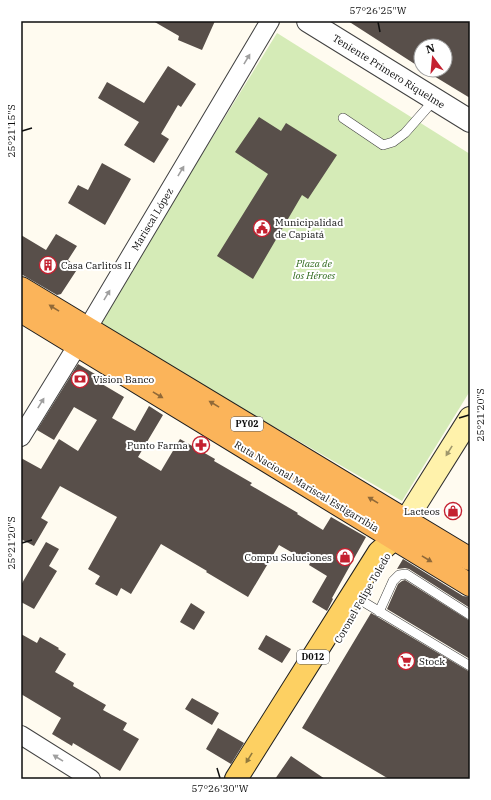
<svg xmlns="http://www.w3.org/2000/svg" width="491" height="800" font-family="'IBM Plex Serif',serif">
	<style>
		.green { fill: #d5ebb7 }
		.building { fill: #584f4a }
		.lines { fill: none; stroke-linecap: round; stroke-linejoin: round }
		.service-casing { stroke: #414141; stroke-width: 10 }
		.minor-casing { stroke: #414141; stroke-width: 20 }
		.tertiary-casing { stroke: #414141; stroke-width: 24 }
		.secondary-casing { stroke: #303030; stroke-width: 24 }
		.primary-casing { stroke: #1f1f1f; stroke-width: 24 }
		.trunk-casing { stroke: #1f1f1f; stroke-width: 24 }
		.service { stroke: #fff; stroke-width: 9 }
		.minor { stroke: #fff; stroke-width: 18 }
		.tertiary { stroke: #fff; stroke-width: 22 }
		.secondary { stroke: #fff2ab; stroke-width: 22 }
		.primary { stroke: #fdd062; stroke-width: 22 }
		.trunk { stroke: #fbb45a; stroke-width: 22 }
		.oneway { fill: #9f9f9f }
		.oneway2 { fill: #906938 }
		.oneway3 { fill: #9f976c }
		.oneway4 { fill: #91793c }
		.ticks { fill: none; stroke: #0e0e0e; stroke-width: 1.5 }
		.labels { text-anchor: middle; stroke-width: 4; stroke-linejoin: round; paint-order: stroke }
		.shield { fill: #fff; stroke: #565656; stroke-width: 1 }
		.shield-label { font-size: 9px; font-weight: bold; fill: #0e0e0e }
		.street-label { font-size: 10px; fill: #0e0e0e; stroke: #fff }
		.poi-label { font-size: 10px; fill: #0e0e0e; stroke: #fff; text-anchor: start }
		.park-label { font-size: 10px; font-style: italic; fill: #2f691c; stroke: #fff }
		.neatline { fill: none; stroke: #0e0e0e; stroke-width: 1.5 }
		.ticks-label { font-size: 10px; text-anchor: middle; fill: #0e0e0e }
	</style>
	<rect width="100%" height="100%" fill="#fffbf0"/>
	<!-- green -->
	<path class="green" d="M277,33L470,154V391L402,501L97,324Z"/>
	<!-- building -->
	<path class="building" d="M153,21H215L202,50L178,40L179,36Z
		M348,21H470V98L424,70H445V46H421V68Z
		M168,66L196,84L181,107L178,105L161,134L169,139L154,163L124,145L139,122L98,98L107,82L144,103Z
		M259,117L281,131L286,123L337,155L308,199L302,195L253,279L217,256L268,174L235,152Z
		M102,163L131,179L105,225L68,203L78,185L88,190Z
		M56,234L77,246L68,260L78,268L61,294L57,295L21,274V235L46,250Z
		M78,364L105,380L102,384L124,397L112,418L135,431L149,406L163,415L138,457L161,471L180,439L215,459L214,461L252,483L250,485L298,513L297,514L323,530L331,517L366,537L332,598L333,599L327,611L312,602L327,576L309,565L310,563L279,545L248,597L206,572L207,571L161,544L131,594L121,588L117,596L95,584L100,576L88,569L117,517L60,486L41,518L48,522L34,546L21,539V458L41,469L59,439L78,451L97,420L74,407L54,440L37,430Z
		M46,542L59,549L49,566L57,571L34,609L21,602V585Z
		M403,559L463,596L470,597V608L409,569L405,568L397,569Z
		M405,580L470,621V659L387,609L398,584L402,581Z
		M191,603L205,612L194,630L180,622Z
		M371,613L470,672V779H389L302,728Z
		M21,634L37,643L40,637L59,648L58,649L66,654L55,672L74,683L73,686L106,705L103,710L127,723L123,730L139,739L120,771L73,743L72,746L52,734L61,718L21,694Z
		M266,635L291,649L282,663L258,649Z
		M192,698L219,713L212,725L185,709Z
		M218,728L244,743L231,764L206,749Z
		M291,756L325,779H275Z"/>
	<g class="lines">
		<!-- service casing -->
		<g class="service-casing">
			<path id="service" d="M343,118L383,145L393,142L405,133L435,99
				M362,601L470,666
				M379,612L393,581L399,575L406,574L470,615"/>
		</g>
		<!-- minor casing -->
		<g class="minor-casing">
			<path id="minor" d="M21,437L77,346L270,21
				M21,735L91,779"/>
		</g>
		<!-- tertiary casing -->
		<g class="tertiary-casing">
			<path id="tertiary" d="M308,21L470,121"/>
		</g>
		<!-- secondary casing -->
		<g class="secondary-casing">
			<path id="secondary" d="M406,520L470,418"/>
		</g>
		<!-- primary casing -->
		<g class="primary-casing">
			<path id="primary" d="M236,779L379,552L394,539L405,523"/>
		</g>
		<!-- trunk casing -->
		<g class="trunk-casing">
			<path id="trunk" d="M21,288L470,559
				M21,311L470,585"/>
		</g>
		<!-- service -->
		<use href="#service" class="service"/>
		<!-- minor -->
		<use href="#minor" class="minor"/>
		<!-- tertiary -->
		<use href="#tertiary" class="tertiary"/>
		<!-- secondary -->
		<use href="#secondary" class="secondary"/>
		<!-- primary -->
		<use href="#primary" class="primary"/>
		<!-- trunk -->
		<use href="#trunk" class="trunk"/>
	</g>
	<!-- one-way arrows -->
	<defs><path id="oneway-solid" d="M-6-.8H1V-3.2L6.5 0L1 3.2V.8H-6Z"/></defs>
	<g class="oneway">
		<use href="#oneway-solid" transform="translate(247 59) rotate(-59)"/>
		<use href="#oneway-solid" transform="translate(181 171) rotate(-59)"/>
		<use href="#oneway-solid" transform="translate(107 295) rotate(-59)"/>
		<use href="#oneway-solid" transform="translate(41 403) rotate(-58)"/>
		<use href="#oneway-solid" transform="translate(58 758) rotate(-148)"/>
	</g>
	<g class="oneway2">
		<use href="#oneway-solid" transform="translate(54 308) rotate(-148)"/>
		<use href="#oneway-solid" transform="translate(158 395) rotate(31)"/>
		<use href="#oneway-solid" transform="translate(214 404) rotate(-149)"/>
		<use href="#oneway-solid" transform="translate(373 500) rotate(-149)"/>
		<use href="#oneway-solid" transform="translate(427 559) rotate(31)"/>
	</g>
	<use class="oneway3" href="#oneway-solid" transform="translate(449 451) rotate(122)"/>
	<use class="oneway4" href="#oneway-solid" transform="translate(249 758) rotate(122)"/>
	<!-- ticks -->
	<path class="ticks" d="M378,22L380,32M22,131L32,128M459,418L469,415M22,543L32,540M217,768L220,778"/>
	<!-- icons -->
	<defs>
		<g id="civic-ring" transform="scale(0.9)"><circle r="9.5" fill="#fff" stroke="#c42130" stroke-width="1.5"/><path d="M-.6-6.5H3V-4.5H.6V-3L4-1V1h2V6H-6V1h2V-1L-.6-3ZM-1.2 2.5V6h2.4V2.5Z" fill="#c42130"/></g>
		<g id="building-ring" transform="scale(0.9)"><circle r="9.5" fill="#fff" stroke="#c42130" stroke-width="1.5"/><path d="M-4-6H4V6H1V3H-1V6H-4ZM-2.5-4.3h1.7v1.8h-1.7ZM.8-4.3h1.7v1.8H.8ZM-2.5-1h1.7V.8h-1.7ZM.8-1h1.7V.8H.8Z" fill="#c42130"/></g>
		<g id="bank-ring" transform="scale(0.9)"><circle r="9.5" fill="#fff" stroke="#c42130" stroke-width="1.5"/><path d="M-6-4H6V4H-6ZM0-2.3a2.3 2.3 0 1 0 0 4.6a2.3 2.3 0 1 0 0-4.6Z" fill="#c42130"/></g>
		<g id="pharmacy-ring" transform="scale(0.9)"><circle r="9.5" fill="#fff" stroke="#c42130" stroke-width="1.5"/><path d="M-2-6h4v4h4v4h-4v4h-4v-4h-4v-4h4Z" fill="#c42130"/></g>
		<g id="shop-ring" transform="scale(0.9)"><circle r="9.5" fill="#fff" stroke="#c42130" stroke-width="1.5"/><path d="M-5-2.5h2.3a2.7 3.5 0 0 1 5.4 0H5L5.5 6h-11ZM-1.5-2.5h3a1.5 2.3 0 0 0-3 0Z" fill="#c42130"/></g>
		<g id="supermarket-ring" transform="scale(0.9)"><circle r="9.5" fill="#fff" stroke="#c42130" stroke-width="1.5"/><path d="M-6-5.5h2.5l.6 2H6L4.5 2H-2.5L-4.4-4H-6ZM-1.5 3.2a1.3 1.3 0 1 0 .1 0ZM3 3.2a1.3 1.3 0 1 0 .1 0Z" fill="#c42130"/></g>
	</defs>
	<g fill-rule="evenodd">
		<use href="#civic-ring" x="262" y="228"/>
		<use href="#building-ring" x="48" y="265"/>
		<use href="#bank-ring" x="80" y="379"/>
		<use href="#pharmacy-ring" x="201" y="445"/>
		<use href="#shop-ring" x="453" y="511"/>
		<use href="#shop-ring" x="345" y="557"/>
		<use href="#supermarket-ring" x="406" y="661"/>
	</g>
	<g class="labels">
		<!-- shield labels -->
		<g class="shield">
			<rect x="231" y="417" width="32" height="14" rx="3"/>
			<rect x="297" y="650" width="32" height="14" rx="3"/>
		</g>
		<g class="shield-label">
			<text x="247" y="427">PY02</text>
			<text x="313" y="660">D012</text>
		</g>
		<!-- street labels -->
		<g class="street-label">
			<text transform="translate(389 71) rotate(32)" y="4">Teniente Primero Riquelme</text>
			<text transform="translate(152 219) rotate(-59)" y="4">Mariscal López</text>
			<text transform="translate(307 486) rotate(31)" y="4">Ruta Nacional Mariscal Estigarribia</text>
			<text transform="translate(362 598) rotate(-60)" y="4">Coronel Felipe Toledo</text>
		</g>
		<!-- poi labels -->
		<g class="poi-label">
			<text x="275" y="226">Municipalidad<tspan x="275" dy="12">de Capiatá</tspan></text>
			<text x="61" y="269">Casa Carlitos II</text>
			<text x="93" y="383">Vision Banco</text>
			<text x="188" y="449" text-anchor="end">Punto Farma</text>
			<text x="440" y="515" text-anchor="end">Lacteos</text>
			<text x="332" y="561" text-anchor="end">Compu Soluciones</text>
			<text x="419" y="665">Stock</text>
		</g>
		<!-- park labels -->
		<g class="park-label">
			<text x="314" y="267">Plaza de<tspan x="314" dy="12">los Héroes</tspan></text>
		</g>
	</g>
	<!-- border -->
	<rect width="491" height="800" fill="none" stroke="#ffffff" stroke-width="44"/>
	<!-- north arrow -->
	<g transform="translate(433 58) rotate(344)"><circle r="19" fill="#ffffff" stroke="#9f9f9f"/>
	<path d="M0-3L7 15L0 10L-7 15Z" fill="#c42130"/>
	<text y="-6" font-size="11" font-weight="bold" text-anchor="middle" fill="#0e0e0e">N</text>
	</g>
	<rect x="22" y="22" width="447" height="756" class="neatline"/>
	<g class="ticks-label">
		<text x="378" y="14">57°26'25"W</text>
		<text transform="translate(11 131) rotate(-90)" y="4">25°21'15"S</text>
		<text transform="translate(480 415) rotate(-90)" y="4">25°21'20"S</text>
		<text transform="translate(11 543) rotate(-90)" y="4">25°21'20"S</text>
		<text x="220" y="792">57°26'30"W</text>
	</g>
</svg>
